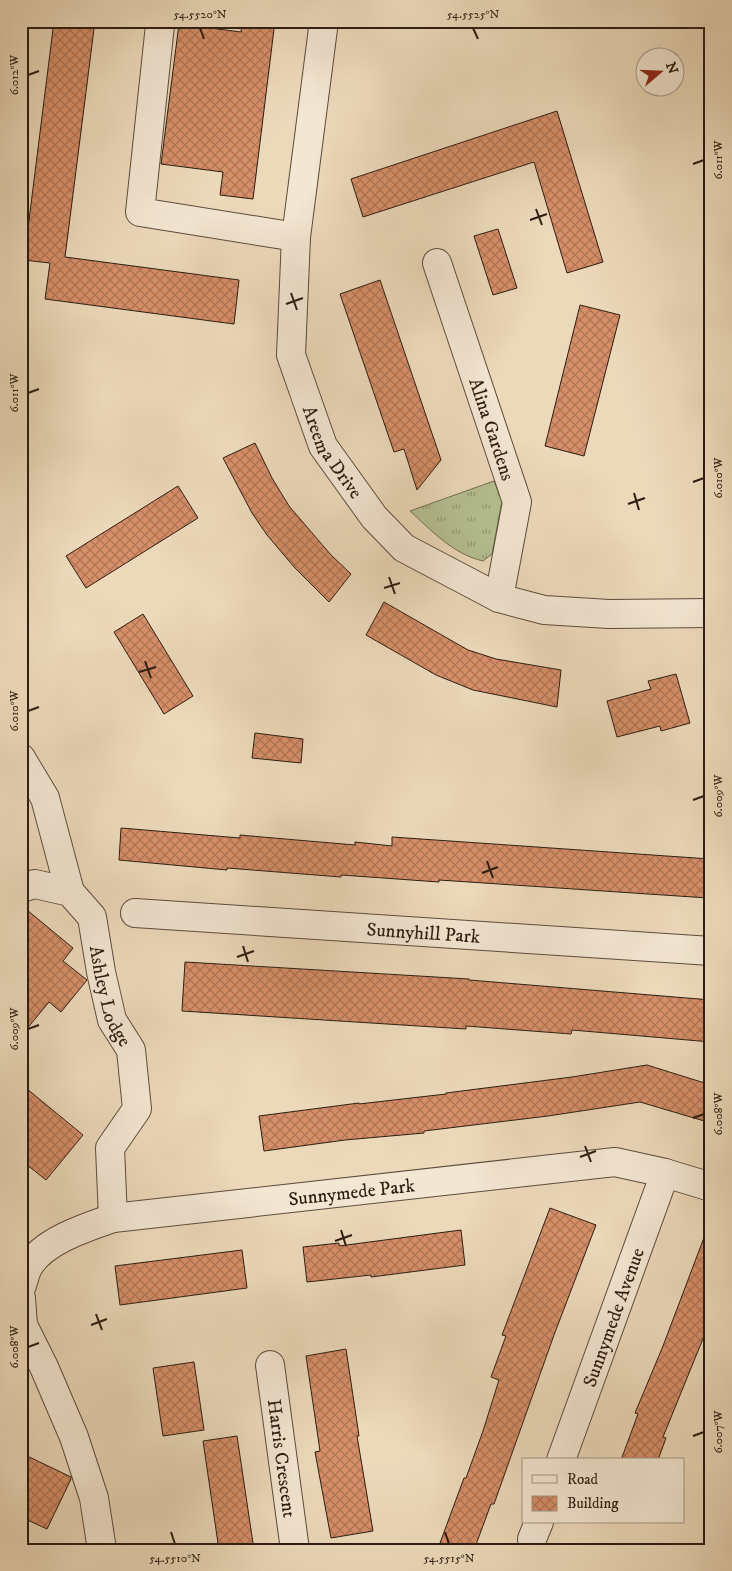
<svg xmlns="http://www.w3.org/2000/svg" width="732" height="1571" font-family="'IM FELL DW Pica',serif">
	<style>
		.grass { fill: url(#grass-tufts); stroke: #706e52 }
		.building { fill: url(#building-cross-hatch); stroke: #2c1d12 }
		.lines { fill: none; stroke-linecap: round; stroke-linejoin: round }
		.street-casing { stroke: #5c4c3c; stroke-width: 30 }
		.street { stroke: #f3e6d2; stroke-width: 28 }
		.ticks { fill: none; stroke: #2c1d12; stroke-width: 2 }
		.labels { text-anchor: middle; stroke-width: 4.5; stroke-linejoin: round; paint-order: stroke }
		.street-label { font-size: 19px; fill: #2c1d12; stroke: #f3e6d2 }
		.neatline { fill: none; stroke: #2c1d12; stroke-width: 2 }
		.ticks-label { font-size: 12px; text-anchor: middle; fill: #2c1d12 }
	</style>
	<defs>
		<pattern id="grass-tufts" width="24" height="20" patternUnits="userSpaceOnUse" patternTransform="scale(1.25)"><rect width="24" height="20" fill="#b5c092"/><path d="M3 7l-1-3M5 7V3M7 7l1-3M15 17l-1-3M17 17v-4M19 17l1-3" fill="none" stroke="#939b76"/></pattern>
		<pattern id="building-cross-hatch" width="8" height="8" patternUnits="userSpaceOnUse" patternTransform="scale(1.25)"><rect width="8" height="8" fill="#d78f69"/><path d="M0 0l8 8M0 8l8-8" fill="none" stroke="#af7455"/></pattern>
	</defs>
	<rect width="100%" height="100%" fill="#ecd9ba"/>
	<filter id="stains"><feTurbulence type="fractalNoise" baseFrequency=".004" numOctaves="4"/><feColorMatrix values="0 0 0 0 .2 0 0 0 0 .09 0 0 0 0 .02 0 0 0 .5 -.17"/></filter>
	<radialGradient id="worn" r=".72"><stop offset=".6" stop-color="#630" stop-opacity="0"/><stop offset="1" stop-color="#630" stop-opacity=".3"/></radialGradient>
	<!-- grass -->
	<path class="grass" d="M494,481L502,501L492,554L483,561C453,554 432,531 410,511Z"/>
	<!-- building -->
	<path class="building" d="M54,21H95L65,257L239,280L234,324L45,299L50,263L24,260Z
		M242,21H275L253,199L220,195L223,172L161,164L179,24L241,32Z
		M557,111L603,262L567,273L534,162L363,217L351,179Z
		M498,229L517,288L493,295L474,236Z
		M380,280L441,460L417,490L404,449L394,452L340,294Z
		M580,305L620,315L584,456L545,446Z
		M255,443L272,478L289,506L331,555L351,574L329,602L295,568L267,535L252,513L223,458Z
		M178,486L198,518L86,588L66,556Z
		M384,602L468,650L496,659L561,670L557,707L473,690L436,675L366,635Z
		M143,614L193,696L164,714L114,632Z
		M676,674L690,723L661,731L660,726L617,737L607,701L651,689L648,681Z
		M255,733L303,739L301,763L252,758Z
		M121,828L240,838V835L262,837L355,845V842L392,846V837L710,859L708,898L439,880V882L341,875V877L227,868V870L119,860Z
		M21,905L73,948L63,961L87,980L61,1012L49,1002L21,1036Z
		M185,962L469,979V980L711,1000V1042L572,1030L571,1034L466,1026V1029L182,1011Z
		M647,1065L711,1085V1123L640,1102L548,1116L424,1131V1133L345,1140L264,1151L259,1116L359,1103V1104L446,1094V1093L572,1077Z
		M21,1084L83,1135L46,1180L21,1160Z
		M550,1208L596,1225L554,1335L494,1504H491L474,1550H458L440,1543L464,1478H466L483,1431L499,1380L491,1377L506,1336L502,1335Z
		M708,1227H711V1319L663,1437L666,1438L658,1460H621L638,1414L635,1413L663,1346Z
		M461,1230L465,1265L371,1277V1275L307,1282L303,1247L339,1243V1246Z
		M242,1250L247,1288L120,1305L115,1266Z
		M346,1349L359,1436H357L373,1531L331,1538L315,1452L320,1451L306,1356Z
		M194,1362L204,1430L163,1436L153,1368Z
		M237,1436L254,1550H219L203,1441Z
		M21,1453L71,1477V1479L47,1529L21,1517Z"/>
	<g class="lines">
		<!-- street casing -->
		<g class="street-casing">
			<g id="street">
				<path id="s1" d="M324,21L296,237L291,355L323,446L374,517L404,548L499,598L544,610L609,614L711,613"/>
				<path d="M160,25L140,212L296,237"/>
				<path id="s2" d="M437,263L517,502L499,598"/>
				<path d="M21,758L45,798L70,892"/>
				<path id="s3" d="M21,888L35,884L70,892L92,917L101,972L112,1020L131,1050L137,1109L110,1148L113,1218"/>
				<path id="s4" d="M135,913L711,951"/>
				<path id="s5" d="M21,1288C24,1281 25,1272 29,1266C43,1241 87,1227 113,1218L615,1162L665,1173L711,1187"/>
				<path d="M21,1298L23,1325L44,1367L74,1437L94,1498L102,1550"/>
				<path id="s6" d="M270,1365L295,1550"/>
				<path id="s7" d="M561,1460L665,1173"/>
				<path d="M532,1539L539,1522"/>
			</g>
		</g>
		<!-- street -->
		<use href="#street" class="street"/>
	</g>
	<!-- ticks -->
	<path class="ticks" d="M200,28L204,39M473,28L478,39M28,75L39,71M693,164L704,160M536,209L542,225M530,220L547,214M291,293L297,310M286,304L303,298M28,393L39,389M693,482L704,478M634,493L639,510M628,504L645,498M389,577L395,594M384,588L400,583M145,661L151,678M139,672L156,667M28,711L39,707M693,800L704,796M487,861L493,878M482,873L498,867M243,946L248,962M237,957L254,951M28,1029L39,1025M693,1118L704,1114M585,1146L591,1162M580,1157L596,1151M341,1230L346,1246M335,1241L352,1235M96,1314L102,1330M91,1325L107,1319M28,1347L39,1343M693,1436L704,1432M171,1532L175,1544M445,1532L449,1544"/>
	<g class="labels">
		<!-- street labels -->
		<g class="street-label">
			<text dy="7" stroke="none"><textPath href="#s2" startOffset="175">Alina Gardens</textPath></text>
			<text dy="7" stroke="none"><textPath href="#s1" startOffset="442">Areema Drive</textPath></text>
			<text dy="7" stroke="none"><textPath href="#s4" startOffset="289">Sunnyhill Park</textPath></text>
			<text dy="7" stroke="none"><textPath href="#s3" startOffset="165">Ashley Lodge</textPath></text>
			<text dy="7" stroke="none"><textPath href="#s5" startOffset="362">Sunnymede Park</textPath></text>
			<text dy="7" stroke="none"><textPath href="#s7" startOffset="152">Sunnymede Avenue</textPath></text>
			<text dy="7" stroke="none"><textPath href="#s6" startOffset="94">Harris Crescent</textPath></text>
		</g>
	</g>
	<!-- margin -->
	<rect width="732" height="1571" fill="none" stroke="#ecd9ba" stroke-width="55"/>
	<!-- legend -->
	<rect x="522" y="1458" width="162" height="65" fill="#f3e6d2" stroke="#a39685"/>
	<rect x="532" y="1475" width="25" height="8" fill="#f3e6d2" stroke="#a39685"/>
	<text x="567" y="1484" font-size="15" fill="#2c1d12">Road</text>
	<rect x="532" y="1496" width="25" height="15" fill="url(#building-cross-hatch)" stroke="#a39685"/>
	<text x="567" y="1508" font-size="15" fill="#2c1d12">Building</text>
	<!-- north arrow -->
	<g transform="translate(660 72) rotate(71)"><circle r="24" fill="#f3e6d2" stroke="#a39685"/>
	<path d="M0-4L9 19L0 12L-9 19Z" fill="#8f2418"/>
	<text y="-8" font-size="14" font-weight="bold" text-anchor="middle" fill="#2c1d12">N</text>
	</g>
	<rect x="28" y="28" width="676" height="1516" class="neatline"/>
	<g class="ticks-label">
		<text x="200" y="18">54.5520°N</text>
		<text x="473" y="18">54.5525°N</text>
		<text transform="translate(14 75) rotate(-90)" y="4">6.012°W</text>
		<text transform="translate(718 160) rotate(-90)" y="4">6.011°W</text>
		<text transform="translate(14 393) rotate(-90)" y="4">6.011°W</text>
		<text transform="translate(718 478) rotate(-90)" y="4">6.010°W</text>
		<text transform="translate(14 711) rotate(-90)" y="4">6.010°W</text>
		<text transform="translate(718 796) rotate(-90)" y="4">6.009°W</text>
		<text transform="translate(14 1029) rotate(-90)" y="4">6.009°W</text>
		<text transform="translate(718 1114) rotate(-90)" y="4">6.008°W</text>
		<text transform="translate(14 1347) rotate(-90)" y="4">6.008°W</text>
		<text transform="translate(718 1432) rotate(-90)" y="4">6.007°W</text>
		<text x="175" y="1562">54.5510°N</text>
		<text x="449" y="1562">54.5515°N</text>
	</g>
	<rect width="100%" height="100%" filter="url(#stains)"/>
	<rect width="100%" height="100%" fill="url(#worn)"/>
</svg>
